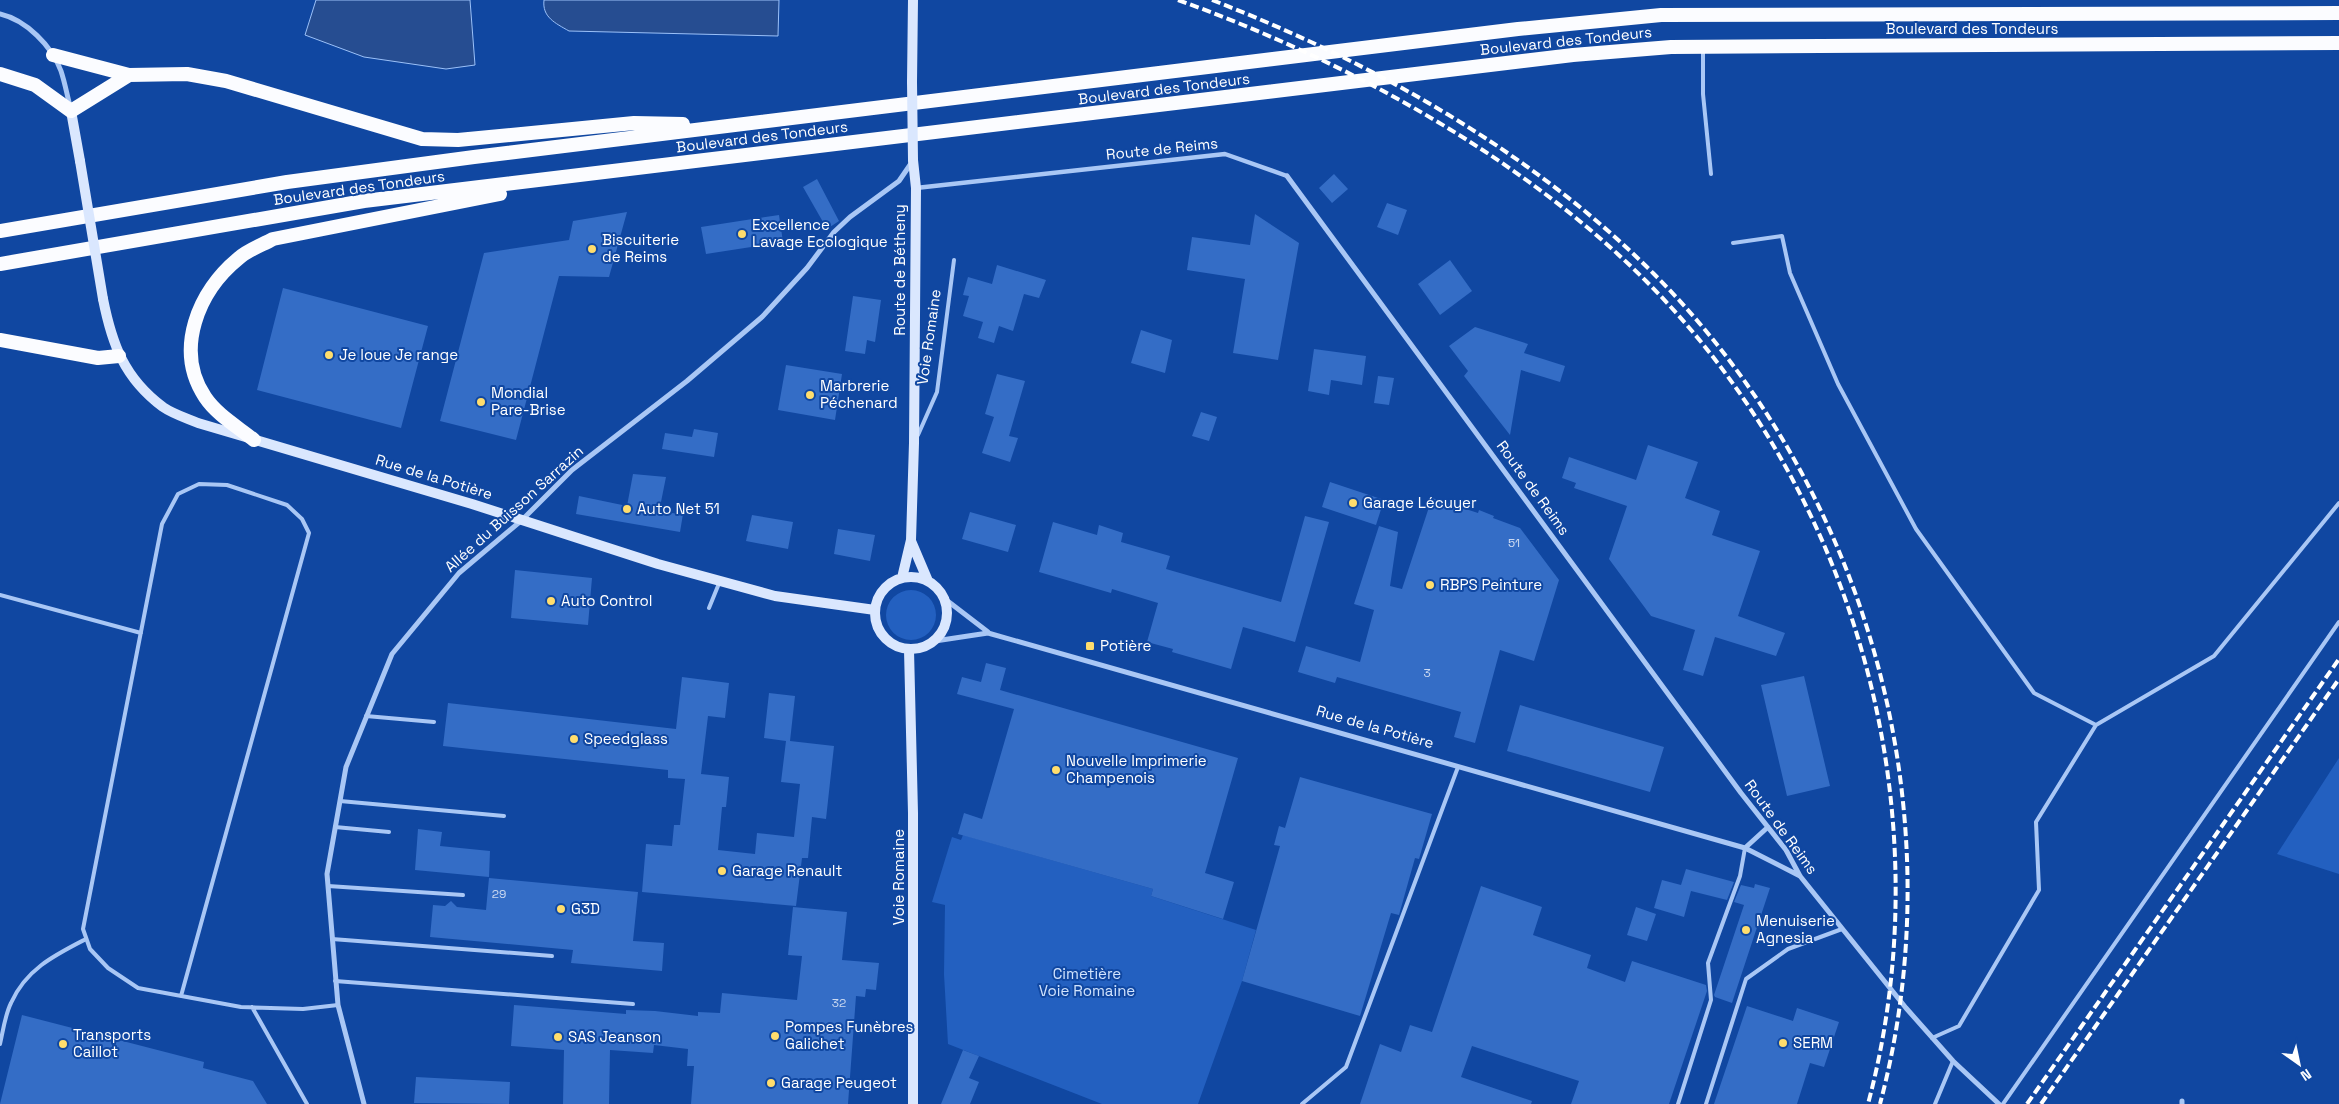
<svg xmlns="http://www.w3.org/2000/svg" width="2339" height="1104" font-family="'Space Grotesk',sans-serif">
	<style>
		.green { fill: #2360c0 }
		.water { fill: #264d91; stroke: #9bc1f9 }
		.building { fill: #346dc6 }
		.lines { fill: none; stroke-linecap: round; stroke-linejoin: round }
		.service { stroke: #a9c7f5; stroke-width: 4 }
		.pedestrian { stroke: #a9c7f5; stroke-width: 4.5 }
		.minor { stroke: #a9c7f5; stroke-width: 5 }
		.secondary { stroke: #dae7fe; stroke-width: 10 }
		.trunk { stroke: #fbfcff; stroke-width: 14 }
		.rail { stroke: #fff; stroke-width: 4; stroke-dasharray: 9 4; stroke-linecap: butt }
		.secondary-bridge { stroke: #dae7fe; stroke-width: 10 }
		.poi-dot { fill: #ffdd6d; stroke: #1047a1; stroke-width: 2 }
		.labels { text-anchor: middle; stroke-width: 4; stroke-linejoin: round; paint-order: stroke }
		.number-label { font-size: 12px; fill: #ccdaf1 }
		.street-label { font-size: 15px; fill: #fff; stroke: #1047a1 }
		.poi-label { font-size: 15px; fill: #fff; stroke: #1047a1; text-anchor: start }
		.park-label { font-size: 15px; fill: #d2e4fe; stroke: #1047a1 }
	</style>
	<rect width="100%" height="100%" fill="#1047a1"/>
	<!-- green -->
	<path class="green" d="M886 615a25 25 0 1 1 50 0a25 25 0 1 1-50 0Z
		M2339,758V874L2277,854Z
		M963,835L1153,889L1151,896L1256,930L1242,981L1198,1104H1102L948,1044L944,974L945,905L932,902L952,837L961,840Z"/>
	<!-- water -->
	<path class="water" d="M316,0H470L475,65L446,69L364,57L305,35Z
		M544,0H779L778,36L569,31C555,23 542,17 544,0Z"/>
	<!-- building -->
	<path class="building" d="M1334,174L1348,189L1332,203L1319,188Z
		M817,179L839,221L827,229L803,187Z
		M1387,203L1407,210L1398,235L1377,227Z
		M627,212L609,277L559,276L516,440L440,421L484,253L569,240L573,221Z
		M1255,214L1299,243L1278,360L1233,353L1245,279L1187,270L1192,237L1250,245Z
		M779,215L783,242L706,254L701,227Z
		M1450,260L1472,291L1440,315L1418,284Z
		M997,265L1046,280L1039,298L1024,294L1013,331L999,326L994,343L978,338L983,322L963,316L969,296L963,295L968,277L992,284Z
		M283,288L428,326L401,428L257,390Z
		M853,296L881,300L875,342L867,340L865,354L845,351Z
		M1475,327L1528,344L1524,353L1565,366L1560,382L1521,370L1510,435L1464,376L1468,371L1449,346Z
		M1141,330L1172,340L1165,373L1131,363Z
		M1314,349L1366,356L1362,385L1331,380L1329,395L1308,391Z
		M786,365L842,374L835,420L778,410Z
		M997,374L1025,381L1009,436L1018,438L1010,462L982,453L994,417L985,414Z
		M1378,376L1394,378L1389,405L1374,403Z
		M1201,412L1217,417L1209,441L1192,436Z
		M694,429L718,433L714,457L662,449L665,433L692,437Z
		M1648,445L1698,462L1685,498L1720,511L1712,535L1760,551L1738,616L1785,633L1776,656L1715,637L1703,676L1683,670L1695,630L1651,616L1609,559L1627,506L1574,488L1576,483L1562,478L1569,457L1636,480Z
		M633,474L666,477L659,512L683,514L680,532L576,514L579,496L627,506Z
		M1330,482L1384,500L1376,525L1322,507Z
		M1432,498L1478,513L1479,510L1494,516L1493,518L1520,528L1559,580L1534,661L1500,650L1475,743L1454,737L1461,712L1337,677L1335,683L1298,672L1306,646L1360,662L1374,610L1354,604L1379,526L1398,532L1390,586L1402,589Z
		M970,512L1016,525L1008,552L962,539Z
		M752,515L793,522L788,549L746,541Z
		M1305,516L1329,522L1295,642L1243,627L1231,669L1172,652L1173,649L1147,642L1158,603L1112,589L1111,593L1039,572L1053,522L1097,535L1099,525L1123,533L1121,542L1170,556L1166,569L1281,602Z
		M838,529L875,535L870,561L834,554Z
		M515,570L592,578L588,625L511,618Z
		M986,663L1006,668L1000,690L1238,758L1205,873L1234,882L1223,919L1151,896L1153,889L958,834L964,813L982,819L1014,709L957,694L962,677L981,682Z
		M1804,676L1830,786L1787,796L1761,685Z
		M682,677L729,683L725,718L708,716L701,774L729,777L726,807H722L718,850L755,854L757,833L794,837L800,784L781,782L786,741L764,738L769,693L795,696L790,741L834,746L826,819L812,817L808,858H802L796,906L642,892L646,844L672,846L674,825H680L685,779L668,778V770L443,746L448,703L676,729Z
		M1520,705L1664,747L1650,792L1507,751Z
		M1300,777L1432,814L1419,859L1415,858L1399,915L1391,913L1360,1016L1242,981L1280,846L1274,845L1279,826L1285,828Z
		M418,829L442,832L440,846L490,851L489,877L415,870Z
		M1686,869L1734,882L1727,900L1691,891L1684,917L1654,908L1662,880L1681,885Z
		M489,878L638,892L633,941L664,943L662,971L571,963L573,950L430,937L433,905L445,906L451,901L457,907L486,910Z
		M1755,884L1770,888L1732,1003L1715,997L1714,995L1744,905L1734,902L1741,885L1754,888Z
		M1481,886L1542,907L1533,935L1591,955L1587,968L1625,982L1632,961L1706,985L1707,991L1669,1104H1571L1579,1081L1472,1046L1461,1077L1532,1101L1531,1104H1360L1380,1044L1401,1052L1410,1025L1432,1032Z
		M793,907L847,912L842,960L879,963L876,990L866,989L865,997L856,996L848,1104H691L694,1066H687L688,1049L654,1045L653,1053L610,1050L609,1104H563L564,1050L511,1046L514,1005L626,1014V1010L655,1011L698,1016V1012L720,1013L722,993L797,1000L802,956L788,955Z
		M1636,907L1656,914L1647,941L1627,935Z
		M1747,1006L1793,1021L1797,1008L1839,1022L1824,1067L1810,1063L1797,1104H1714Z
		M22,1015L204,1062L203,1068L253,1081L267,1104H0Z
		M963,1050L979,1056L969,1078L979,1082L970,1104H941Z
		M416,1077L510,1082L509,1104L414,1103Z"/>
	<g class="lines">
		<!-- service -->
		<path class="service" d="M1703,49V94L1711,174
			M1733,243L1782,236L1790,273L1838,384L1916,529L2034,693L2096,725
			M918,435L937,392L954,260
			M0,595L141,633
			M709,608L720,581
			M366,716L434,722
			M340,801L504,816
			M335,827L389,832
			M328,886L463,895
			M332,939L552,956
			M335,981L633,1004
			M181,996L309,533L302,519L287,505L227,485L199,484L178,494L162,524L83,929L90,949L108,968L138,988L241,1007L303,1009L338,1005
			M252,1007L307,1104
			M1932,1038L1959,1026L2039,890L2036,822L2096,725L2214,656L2339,503
			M0,1044C3,1031 5,1015 11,1003C26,969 55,955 86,939
			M1302,1104L1346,1067L1458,767
			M1678,1104L1711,1000L1708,963L1740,876L1745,848
			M1706,1104L1746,979L1788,949L1842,929
			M1935,1104L1953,1061
			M2003,1104L2339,622"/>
		<!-- pedestrian -->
		<path class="pedestrian" d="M916,188L1225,154L1287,176"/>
		<!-- minor -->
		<path class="minor" d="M0,14C26,20 52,46 61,71C65,83 67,95 70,106
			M1287,176L1741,793L1786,850L1800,876L1906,1008L1953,1061L1999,1104
			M945,599L988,632
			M935,641L988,633L1745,848L1800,876
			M1745,848L1768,827
			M364,1104L338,1005L327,874L346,767L392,654L459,573L522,520L572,470L687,381L762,317L807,268L834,232L850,217L899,181L912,162
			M2182,1104V1101"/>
		<!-- secondary -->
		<path class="secondary" d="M912,82L913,0
			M71,111L80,161
			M103,299C112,344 124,378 163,407C173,414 186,418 198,423L472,504L658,564L775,596L875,610
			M911,541L928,581
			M875 613a36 36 0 1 1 72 0a36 36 0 1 1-72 0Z
			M902,578L911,540L914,443L916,188L913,160
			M909,650L913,813V1104"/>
		<!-- trunk -->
		<path class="trunk" d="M53,55L129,75L187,74L226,81L422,139L458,140L634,123L683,124
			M0,74L35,85L71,111L129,75
			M0,231L287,182L474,157L1518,29L1661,15L2339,13
			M0,264L364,201L1573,55L1671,47L2339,43
			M0,340L98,358L119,356
			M254,440C238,427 217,415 205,397C174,350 198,291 239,258C248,250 262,245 273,239L500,194"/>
		<!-- rail -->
		<path class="rail" d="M1178,0C1345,60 1520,155 1647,282C1858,494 1945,815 1868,1104
			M1212,0C1372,62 1530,150 1653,273C1867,486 1958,811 1880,1104
			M2027,1104L2339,659
			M2041,1104L2339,679"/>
		<!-- secondary-bridge -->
		<path class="secondary-bridge" d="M912,82L913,160
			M80,161L103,299"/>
	</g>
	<!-- markers -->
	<g class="poi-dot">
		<circle cx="742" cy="234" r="5"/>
		<circle cx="592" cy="249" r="5"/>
		<circle cx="329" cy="355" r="5"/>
		<circle cx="810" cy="395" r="5"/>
		<circle cx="481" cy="402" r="5"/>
		<circle cx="1353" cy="503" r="5"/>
		<circle cx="627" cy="509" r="5"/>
		<circle cx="1430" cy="585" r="5"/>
		<circle cx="551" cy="601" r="5"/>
		<rect x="1085" y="641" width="10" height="10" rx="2.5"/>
		<circle cx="574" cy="739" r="5"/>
		<circle cx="1056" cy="770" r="5"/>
		<circle cx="722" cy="871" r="5"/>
		<circle cx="561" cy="909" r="5"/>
		<circle cx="1746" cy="930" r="5"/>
		<circle cx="775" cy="1036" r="5"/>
		<circle cx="558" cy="1037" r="5"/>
		<circle cx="1783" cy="1043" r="5"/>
		<circle cx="63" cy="1044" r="5"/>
		<circle cx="771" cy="1083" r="5"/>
	</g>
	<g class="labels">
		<!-- number labels -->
		<g class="number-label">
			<text x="1514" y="547">51</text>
			<text x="1427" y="677">3</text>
			<text x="499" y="898">29</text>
			<text x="839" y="1007">32</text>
		</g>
		<!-- street labels -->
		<g class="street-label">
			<text x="1972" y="34">Boulevard des Tondeurs</text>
			<text transform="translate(1566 41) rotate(-6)" y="5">Boulevard des Tondeurs</text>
			<text transform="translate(1164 89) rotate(-7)" y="5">Boulevard des Tondeurs</text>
			<text transform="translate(762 137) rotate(-7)" y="5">Boulevard des Tondeurs</text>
			<text transform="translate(1162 149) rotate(-6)" y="5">Route de Reims</text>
			<text transform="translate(359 188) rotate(-8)" y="5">Boulevard des Tondeurs</text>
			<text transform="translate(900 270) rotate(-90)" y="5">Route de Bétheny</text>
			<text transform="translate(929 337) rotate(-82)" y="5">Voie Romaine</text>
			<text transform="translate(434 477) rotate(17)" y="5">Rue de la Potière</text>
			<text transform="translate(1533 488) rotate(54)" y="5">Route de Reims</text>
			<text transform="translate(514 509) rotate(-42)" y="5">Allée du Buisson Sarrazin</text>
			<text transform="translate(1375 727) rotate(16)" y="5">Rue de la Potière</text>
			<text transform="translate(1781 827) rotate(54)" y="5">Route de Reims</text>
			<text transform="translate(899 877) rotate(-90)" y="5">Voie Romaine</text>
		</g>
		<!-- poi labels -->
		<g class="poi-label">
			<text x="752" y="230">Excellence<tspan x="752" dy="17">Lavage Ecologique</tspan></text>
			<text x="602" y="245">Biscuiterie<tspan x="602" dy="17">de Reims</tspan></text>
			<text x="339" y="360">Je loue Je range</text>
			<text x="820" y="391">Marbrerie<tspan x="820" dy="17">Péchenard</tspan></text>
			<text x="491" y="398">Mondial<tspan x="491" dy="17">Pare-Brise</tspan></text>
			<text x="1363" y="508">Garage Lécuyer</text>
			<text x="637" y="514">Auto Net 51</text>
			<text x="1440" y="590">RBPS Peinture</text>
			<text x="561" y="606">Auto Control</text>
			<text x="1100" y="651">Potière</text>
			<text x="584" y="744">Speedglass</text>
			<text x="1066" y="766">Nouvelle Imprimerie<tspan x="1066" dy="17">Champenois</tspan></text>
			<text x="732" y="876">Garage Renault</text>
			<text x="571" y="914">G3D</text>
			<text x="1756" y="926">Menuiserie<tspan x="1756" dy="17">Agnesia</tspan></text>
			<text x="785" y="1032">Pompes Funèbres<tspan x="785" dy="17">Galichet</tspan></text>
			<text x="73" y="1040">Transports<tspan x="73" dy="17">Caillot</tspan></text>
			<text x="568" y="1042">SAS Jeanson</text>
			<text x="1793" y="1048">SERM</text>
			<text x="781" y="1088">Garage Peugeot</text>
		</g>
		<!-- park labels -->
		<g class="park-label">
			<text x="1087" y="979">Cimetière<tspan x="1087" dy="17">Voie Romaine</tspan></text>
		</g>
	</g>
	<!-- north arrow -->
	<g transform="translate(2299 1064) rotate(147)" stroke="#1047a1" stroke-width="4" paint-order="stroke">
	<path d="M0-4L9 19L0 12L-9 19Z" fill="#ffffff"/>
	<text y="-8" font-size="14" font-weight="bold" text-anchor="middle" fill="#ffffff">N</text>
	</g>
</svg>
